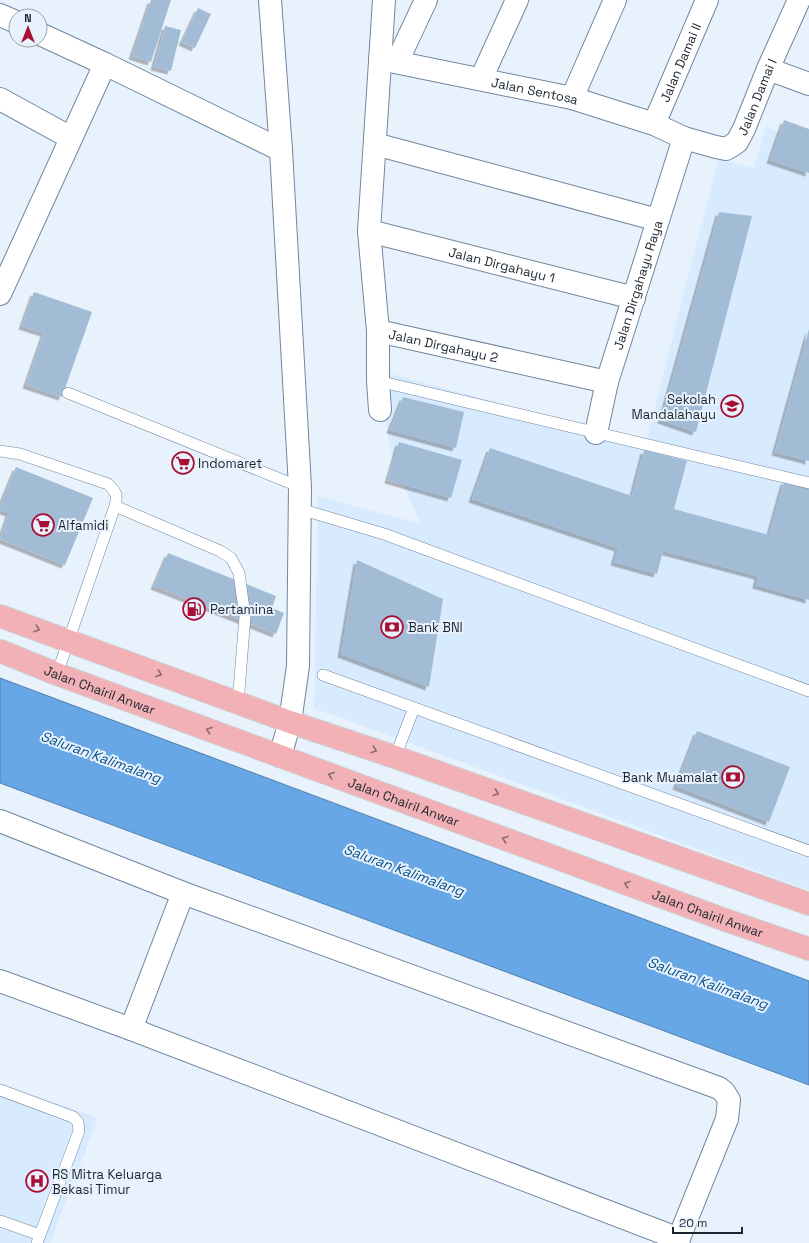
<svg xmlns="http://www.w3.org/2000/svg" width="809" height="1243" font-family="'Space Grotesk',sans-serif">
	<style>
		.built { fill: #d8eafe }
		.water { fill: #68a7e6; stroke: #5180af }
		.building { fill: #a3bcd5; filter: url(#shadow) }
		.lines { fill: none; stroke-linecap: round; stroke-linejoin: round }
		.lane-casing { stroke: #70879f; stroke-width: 12 }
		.street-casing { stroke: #70879f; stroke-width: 24 }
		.primary-casing { stroke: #cdcfd1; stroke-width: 24 }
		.lane { stroke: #fff; stroke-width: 11 }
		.street { stroke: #fff; stroke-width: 22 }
		.primary { stroke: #f2b1b6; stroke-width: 22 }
		.oneway { stroke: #876b72 }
		.labels { text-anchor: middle; stroke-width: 4; stroke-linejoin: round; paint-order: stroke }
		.street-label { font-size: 13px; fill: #1c252f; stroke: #e8f2fd }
		.poi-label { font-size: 13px; fill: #1c252f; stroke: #e8f2fd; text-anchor: start }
		.water-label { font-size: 14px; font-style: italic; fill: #064f89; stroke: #e8f2fd }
	</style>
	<defs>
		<filter id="shadow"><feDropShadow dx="-3.5" dy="3.5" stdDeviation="0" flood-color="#0004"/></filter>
	</defs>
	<rect width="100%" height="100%" fill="#e8f2fd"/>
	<!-- built -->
	<path class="built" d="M766,127L809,142V890L314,708L318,496L421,524L393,463L376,370L646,442L718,159L754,168Z
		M0,1083L98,1118L50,1243H0Z"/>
	<!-- water -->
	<path class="water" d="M0,678L809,981V1085L0,783Z"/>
	<!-- building -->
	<path class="building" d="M151,0H171L151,62L132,56Z
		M198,8L211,14L195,48L182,42Z
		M165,26L181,30L171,71L154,67Z
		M784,120L809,129V173L770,160Z
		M719,212L752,216L696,432L661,420Z
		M34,292L92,312L62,397L26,385L44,333L22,326Z
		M809,329V461L775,452Z
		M403,397L464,412L456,448L390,430Z
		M399,442L462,460L451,498L388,480Z
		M490,448L632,496L644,450L687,461L674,509L769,535L784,481L809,488V600L756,585L758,576L663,551L657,574L614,562L618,548L472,499Z
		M16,467L93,498L65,565L0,539L9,513L0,510V506Z
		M168,553L276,596L272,608L284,613L276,634L154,586Z
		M357,560L443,599L429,687L341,654Z
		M697,731L790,767L769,822L676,786Z"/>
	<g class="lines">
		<!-- lane casing -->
		<g class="lane-casing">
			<path id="lane" d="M378,381L809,483
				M68,393L300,487
				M0,451L20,454L108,484C116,492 118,495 115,506L57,674
				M115,506L220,551L231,558L239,573L245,616L238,703
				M300,509L384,534L809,691
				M323,675L809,851
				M395,757L414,708
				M0,1090L73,1117L78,1122L79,1131L37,1243
				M0,1221L40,1235"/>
		</g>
		<!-- street casing -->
		<g class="street-casing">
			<g id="street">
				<path d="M270,0L281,150L300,487L298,666L290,722L280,756"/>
				<path d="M0,15L16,22"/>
				<path id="s1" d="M380,59L572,98L654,124L684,138L716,147L726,149L731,146L737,142L744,129L768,69L799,0"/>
				<path d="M397,62L426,0"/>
				<path d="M105,64L281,150"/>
				<path d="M768,69L809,84"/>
				<path d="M481,79L517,0"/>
				<path d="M572,98L615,0"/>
				<path d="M0,99L71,138"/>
				<path id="s2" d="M654,124L707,0"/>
				<path d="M375,144L658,220"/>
				<path id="s3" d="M369,231L634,298"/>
				<path d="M0,294L105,64L40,34"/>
				<path id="s4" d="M378,331L607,382"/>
				<path d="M380,410L378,381V331L369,231L384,0"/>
				<path id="s5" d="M596,433L607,382L684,138"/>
				<path d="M0,821L183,893L719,1088L724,1092L729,1100L727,1119L677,1243"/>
				<path d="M0,981L131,1029L679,1239"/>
				<path d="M131,1029L183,893"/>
			</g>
		</g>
		<!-- primary casing -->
		<g class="primary-casing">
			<g id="primary">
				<path d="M0,616L290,722L395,757L809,904"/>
				<path id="s6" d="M0,651L57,674L717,917L809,949"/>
			</g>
		</g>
		<!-- lane -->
		<use href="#lane" class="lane"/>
		<!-- street -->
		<use href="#street" class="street"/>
		<!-- primary -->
		<use href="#primary" class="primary"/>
	</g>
	<!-- one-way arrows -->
	<defs><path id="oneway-chevron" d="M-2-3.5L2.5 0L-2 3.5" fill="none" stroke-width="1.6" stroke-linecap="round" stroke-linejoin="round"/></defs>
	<g class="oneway">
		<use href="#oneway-chevron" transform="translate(37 629) rotate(19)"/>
		<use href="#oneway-chevron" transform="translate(159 674) rotate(20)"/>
		<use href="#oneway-chevron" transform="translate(209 730) rotate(-160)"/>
		<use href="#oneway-chevron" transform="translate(374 750) rotate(19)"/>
		<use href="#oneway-chevron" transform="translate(331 775) rotate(-160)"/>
		<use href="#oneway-chevron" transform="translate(496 793) rotate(20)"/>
		<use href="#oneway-chevron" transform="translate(505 839) rotate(-160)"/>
		<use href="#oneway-chevron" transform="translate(627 884) rotate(-160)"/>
	</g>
	<!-- icons -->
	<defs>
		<g id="school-ring" transform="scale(1.15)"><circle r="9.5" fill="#e8f2fd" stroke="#a80f35" stroke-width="1.5"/><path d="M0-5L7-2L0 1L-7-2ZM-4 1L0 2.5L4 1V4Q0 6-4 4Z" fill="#a80f35"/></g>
		<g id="supermarket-ring" transform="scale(1.15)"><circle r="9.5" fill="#e8f2fd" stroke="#a80f35" stroke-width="1.5"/><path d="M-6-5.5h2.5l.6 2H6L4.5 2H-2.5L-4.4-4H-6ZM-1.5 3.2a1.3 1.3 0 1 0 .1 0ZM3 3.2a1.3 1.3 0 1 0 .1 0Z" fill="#a80f35"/></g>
		<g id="fuel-ring" transform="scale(1.15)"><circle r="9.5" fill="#e8f2fd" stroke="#a80f35" stroke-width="1.5"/><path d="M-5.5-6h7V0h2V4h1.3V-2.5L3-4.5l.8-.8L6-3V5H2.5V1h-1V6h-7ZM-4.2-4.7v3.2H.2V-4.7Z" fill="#a80f35"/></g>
		<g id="bank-ring" transform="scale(1.15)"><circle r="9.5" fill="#e8f2fd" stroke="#a80f35" stroke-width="1.5"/><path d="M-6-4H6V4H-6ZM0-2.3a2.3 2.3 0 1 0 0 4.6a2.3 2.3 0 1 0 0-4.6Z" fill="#a80f35"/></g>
		<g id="hospital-ring" transform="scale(1.15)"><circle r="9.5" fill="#e8f2fd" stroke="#a80f35" stroke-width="1.5"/><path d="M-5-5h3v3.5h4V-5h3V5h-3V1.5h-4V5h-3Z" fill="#a80f35"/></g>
	</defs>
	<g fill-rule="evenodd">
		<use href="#school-ring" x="732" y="406"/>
		<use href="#supermarket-ring" x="183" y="463"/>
		<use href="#supermarket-ring" x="43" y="525"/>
		<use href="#fuel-ring" x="194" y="609"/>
		<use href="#bank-ring" x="392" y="627"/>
		<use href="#bank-ring" x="733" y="777"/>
		<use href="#hospital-ring" x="37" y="1181"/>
	</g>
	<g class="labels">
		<!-- street labels -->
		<g class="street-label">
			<text dy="5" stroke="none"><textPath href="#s2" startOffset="67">Jalan Damai II</textPath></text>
			<text dy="5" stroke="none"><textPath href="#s1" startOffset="158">Jalan Sentosa</textPath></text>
			<text dy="5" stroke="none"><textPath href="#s1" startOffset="421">Jalan Damai I</textPath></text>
			<text dy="5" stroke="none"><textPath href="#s3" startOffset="137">Jalan Dirgahayu 1</textPath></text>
			<text dy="5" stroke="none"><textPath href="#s5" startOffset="154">Jalan Dirgahayu Raya</textPath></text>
			<text dy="5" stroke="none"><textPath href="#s4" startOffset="67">Jalan Dirgahayu 2</textPath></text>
			<text dy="5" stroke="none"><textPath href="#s6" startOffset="107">Jalan Chairil Anwar</textPath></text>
			<text dy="5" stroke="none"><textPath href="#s6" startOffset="431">Jalan Chairil Anwar</textPath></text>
			<text dy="5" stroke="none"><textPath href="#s6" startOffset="755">Jalan Chairil Anwar</textPath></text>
		</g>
		<!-- poi labels -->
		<g class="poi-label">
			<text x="716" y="404" text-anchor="end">Sekolah<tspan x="716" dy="15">Mandalahayu</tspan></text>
			<text x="198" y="468">Indomaret</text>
			<text x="58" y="530">Alfamidi</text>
			<text x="210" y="614">Pertamina</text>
			<text x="408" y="632">Bank BNI</text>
			<text x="718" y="782" text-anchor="end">Bank Muamalat</text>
			<text x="52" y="1179">RS Mitra Keluarga<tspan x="52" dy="15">Bekasi Timur</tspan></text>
		</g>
		<!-- water labels -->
		<g class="water-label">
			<text transform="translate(101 757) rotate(20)" y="5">Saluran Kalimalang</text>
			<text transform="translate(404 870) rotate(20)" y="5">Saluran Kalimalang</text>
			<text transform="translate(708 983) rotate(20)" y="5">Saluran Kalimalang</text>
		</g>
	</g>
	<!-- north arrow -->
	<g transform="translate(28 28)"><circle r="19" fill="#e8f2fd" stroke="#96a0ab"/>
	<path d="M0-3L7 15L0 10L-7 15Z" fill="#a80f35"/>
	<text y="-6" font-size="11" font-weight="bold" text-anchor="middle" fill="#1c252f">N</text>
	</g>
	<!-- scale -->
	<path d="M673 1227v6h69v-6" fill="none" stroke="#1c252f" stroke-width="2"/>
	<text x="679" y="1227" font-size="12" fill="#1c252f" stroke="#e8f2fd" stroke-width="3" paint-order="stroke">20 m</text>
</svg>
